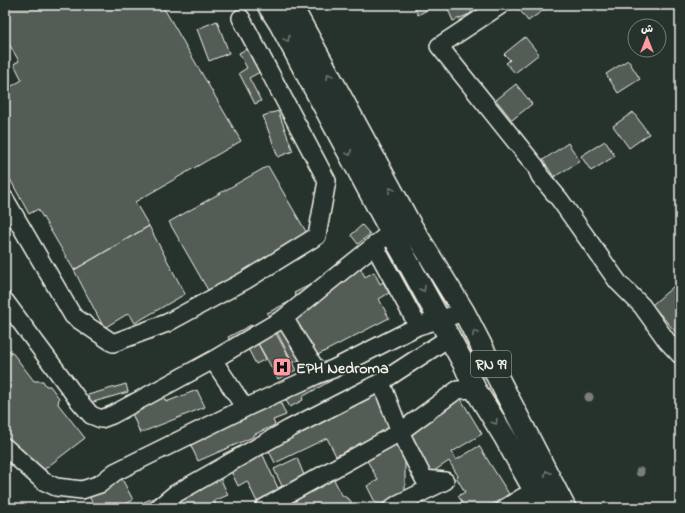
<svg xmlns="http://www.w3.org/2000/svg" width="685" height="513" font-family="'Indie Flower','Playpen Sans Arabic',sans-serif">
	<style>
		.building { fill: #525c55; stroke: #f4f1e8 }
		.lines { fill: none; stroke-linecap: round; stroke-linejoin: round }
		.minor-casing { stroke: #f4f1e8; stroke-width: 20 }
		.major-casing { stroke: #f4f1e8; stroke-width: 24 }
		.minor { stroke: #26332d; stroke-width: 17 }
		.major { stroke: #26332d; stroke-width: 21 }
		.tree { fill: #7a8079 }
		.oneway { stroke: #6e766e }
		.labels { text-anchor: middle; stroke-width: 4; stroke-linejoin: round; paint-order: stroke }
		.shield { fill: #26332d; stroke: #b6b8b0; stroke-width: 1 }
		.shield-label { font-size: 15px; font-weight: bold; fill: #f4f1e8 }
		.poi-label { font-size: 16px; font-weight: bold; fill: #f4f1e8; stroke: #26332d; text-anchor: start }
	</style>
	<rect width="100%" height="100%" fill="#26332d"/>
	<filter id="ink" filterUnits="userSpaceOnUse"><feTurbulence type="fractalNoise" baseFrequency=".025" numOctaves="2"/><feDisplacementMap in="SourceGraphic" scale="8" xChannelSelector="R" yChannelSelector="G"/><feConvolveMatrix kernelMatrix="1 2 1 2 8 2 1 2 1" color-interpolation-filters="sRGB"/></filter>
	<g filter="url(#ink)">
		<!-- building -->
		<path class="building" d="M5,5H162L241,141L135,202L149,226L74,270L38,209L29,214L5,170V90L22,80L14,64L19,61L5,37Z
			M413,5H436L418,15Z
			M446,5H468L472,13L453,21Z
			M516,5H551L528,21Z
			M217,21L229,53L209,61L197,29Z
			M525,37L539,54L515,73L506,63L510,60L504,54Z
			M248,48L260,72L249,78L261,101L255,104L239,73L247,68L239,53Z
			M628,60L640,79L618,93L606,74Z
			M516,84L532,104L512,120L496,100Z
			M278,111L293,151L278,157L263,116Z
			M633,112L649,134L629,148L613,126Z
			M605,141L615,156L591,171L581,156Z
			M568,143L580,161L554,177L543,160Z
			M268,166L308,235L209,292L169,222Z
			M362,225L370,234L358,244L351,235Z
			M149,226L185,294L135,323L129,313L104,328L74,270Z
			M357,261L365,277L374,272L380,284L383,282L389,293L379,299L389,318L308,360L306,356L293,363L267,313L297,298L294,293Z
			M674,286L680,293V337L652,305Z
			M251,325L257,338L235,350L228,337Z
			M273,328L296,370L278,379L255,338Z
			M256,340L266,359L256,364L246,345Z
			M5,351H11L34,381H43L46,386H50L59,398L58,404L85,438L42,471L5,455Z
			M328,373L332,380L302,397L303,400L290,407L281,392Z
			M126,384L128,392L83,405L81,397Z
			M371,384L394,428L336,456L327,438L275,463L262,437Z
			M148,387L162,391L166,402L197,390L205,407L140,433L125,396Z
			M277,394L286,415L273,420L275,425L253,435V437L198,461L187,437Z
			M459,396L482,434L452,452L456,460L479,446L509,494L487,508H451L462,502L458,496L465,492L456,477L458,476L449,461L428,475L407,432Z
			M397,438L405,454V493H403L382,504H376L367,486L378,480L364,455Z
			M257,442L278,488L282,486L274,469L297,458L306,480L257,502L247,481L238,486L223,454L244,444L245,447Z
			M217,471L228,495L214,501L218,508H142L146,506L144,502Z
			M332,476L342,495L350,500L354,508H314V507L312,508H300L295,505L291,498Z
			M121,477L133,500L118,508H95L89,496Z
			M59,503L67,504L66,508H58Z
			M13,504L40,508H13Z"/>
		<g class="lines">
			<!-- minor casing -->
			<g class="minor-casing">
				<path id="minor" d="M501,5L439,46L536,167L540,176L560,200L618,282L642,306L667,341L680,355
					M5,199L73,316L113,343L167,323L246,280L317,236L327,181L241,18
					M374,245L418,326
					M5,301L79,401L91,415L101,419L112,415L213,360L284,318L391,232L402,227
					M284,318L319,374L333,369L418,326L464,312
					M213,360L245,408
					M381,382L400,432L424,479L445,481
					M5,447L43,481L56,487L82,490L100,484L115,472L245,408L319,374
					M158,508L175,494L289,429L381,382L450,337
					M264,508L283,497L400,432L457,390L475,389
					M392,508L398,504L445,481
					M505,508L523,497L540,501"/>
			</g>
			<!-- major casing -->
			<g class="major-casing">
				<path id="major" d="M268,5L280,24L391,232L404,255L465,366L475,389L504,436L544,508
					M291,5L410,224L464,312L565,508"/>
			</g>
			<!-- minor -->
			<use href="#minor" class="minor"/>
			<!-- major -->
			<use href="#major" class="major"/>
		</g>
		<!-- trees -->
		<g class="tree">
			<circle cx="589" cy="397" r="4.5"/>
			<circle cx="640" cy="472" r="4.5"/>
		</g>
		<!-- one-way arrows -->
		<defs><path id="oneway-chevron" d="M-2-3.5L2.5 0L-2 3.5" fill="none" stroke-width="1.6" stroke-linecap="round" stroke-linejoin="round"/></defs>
		<g class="oneway">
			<use href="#oneway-chevron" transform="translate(287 39) rotate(62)"/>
			<use href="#oneway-chevron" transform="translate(329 76) rotate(-118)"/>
			<use href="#oneway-chevron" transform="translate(349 153) rotate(62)"/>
			<use href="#oneway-chevron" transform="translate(391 190) rotate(-118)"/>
			<use href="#oneway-chevron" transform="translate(423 289) rotate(61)"/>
			<use href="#oneway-chevron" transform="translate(475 333) rotate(-117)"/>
			<use href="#oneway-chevron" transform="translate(495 422) rotate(58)"/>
			<use href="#oneway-chevron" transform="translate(547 473) rotate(-117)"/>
		</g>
	</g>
	<!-- icons -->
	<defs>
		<g id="hospital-square" transform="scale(1)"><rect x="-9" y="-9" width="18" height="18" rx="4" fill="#ff9aa2" stroke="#26332d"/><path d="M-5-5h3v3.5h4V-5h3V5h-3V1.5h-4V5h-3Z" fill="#111"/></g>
	</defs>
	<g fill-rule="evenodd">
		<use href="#hospital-square" x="282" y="367"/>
	</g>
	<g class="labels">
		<!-- shield labels -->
		<rect class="shield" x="471" y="351" width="40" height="26" rx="3"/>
		<g class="shield-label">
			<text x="491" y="369">RN 99</text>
		</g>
		<!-- poi labels -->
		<g class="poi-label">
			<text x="296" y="373">EPH Nedroma</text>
		</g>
	</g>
	<!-- margin -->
	<rect width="685" height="513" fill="none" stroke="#26332d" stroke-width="20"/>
	<rect x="10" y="10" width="665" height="493" fill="none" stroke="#f4f1e8" stroke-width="1.5" filter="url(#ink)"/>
	<!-- north arrow -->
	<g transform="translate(647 38)"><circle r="19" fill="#26332d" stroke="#787f78"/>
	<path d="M0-3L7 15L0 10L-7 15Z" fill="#ff9aa2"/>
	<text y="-6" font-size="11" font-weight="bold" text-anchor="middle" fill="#f4f1e8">ش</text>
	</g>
</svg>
